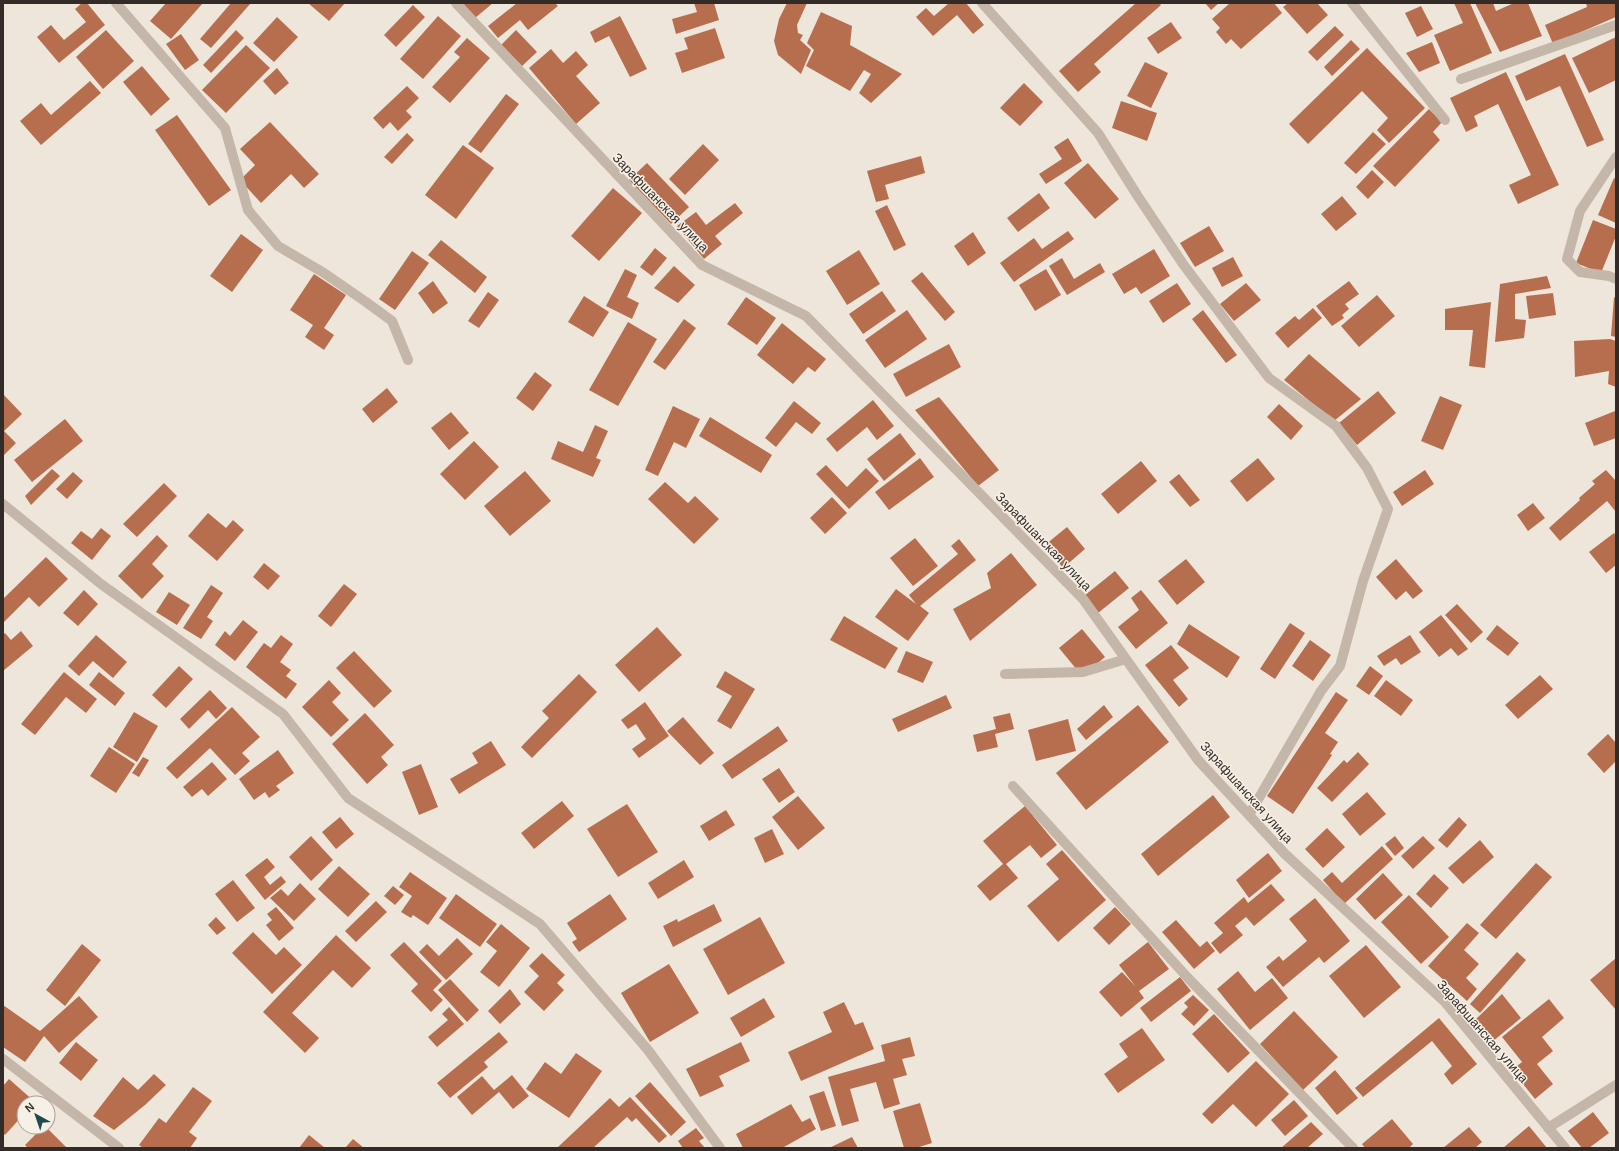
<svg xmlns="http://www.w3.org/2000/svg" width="1619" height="1151" font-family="Arial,sans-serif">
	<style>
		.building { fill: #b76e4f }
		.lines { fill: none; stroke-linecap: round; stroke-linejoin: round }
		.minor { stroke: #c4b6a8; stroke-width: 10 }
		.labels { text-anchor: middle; stroke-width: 3; stroke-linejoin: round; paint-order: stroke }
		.street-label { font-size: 13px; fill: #322b27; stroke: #f6f0e6 }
	</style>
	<rect width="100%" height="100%" fill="#eee6da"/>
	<!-- building -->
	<path class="building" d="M82,3H87L105,25L59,63L37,37L51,25L64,40L86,22L75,9Z
		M166,3H203L171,39L150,21Z
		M231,3H251L211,48L200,39Z
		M308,3H345L329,21Z
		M463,3H493L475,18Z
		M517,3H555L558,6L528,30L520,20L498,38L488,26Z
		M694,3H714L719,20L676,34L672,19L697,12Z
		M787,3H807L797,25L798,33L803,35L800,40L811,50L801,74L778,55L774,41L779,19Z
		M949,3H966L984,25L973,34L957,15L933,36L916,17L926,8L934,16Z
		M1136,3H1159L1161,5L1094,64L1101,72L1078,92L1059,71Z
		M1205,3H1219L1211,10Z
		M1230,3H1274L1282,13L1241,49L1231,39L1226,44L1216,32L1220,28L1212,19Z
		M1288,3H1317L1328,15L1307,34L1283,7Z
		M1454,3H1470L1492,53L1450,71L1434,35L1463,23Z
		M1475,3H1493L1496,11L1514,3H1528L1542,36L1500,52Z
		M1586,3H1616V17L1553,44L1545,25L1587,7Z
		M413,5L425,17L396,47L384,35Z
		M1421,6L1433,29L1417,37L1405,13Z
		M821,12L852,26L850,45L902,74L871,103L859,93L871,74L864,70L850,91L806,66L814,50L807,43Z
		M438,16L461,36L423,79L400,59Z
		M620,16L647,69L630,77L609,36L595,43L590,32Z
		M277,17L298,37L274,62L253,43Z
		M1171,22L1182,38L1158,54L1147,38Z
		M1335,26L1344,35L1317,61L1308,52Z
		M715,28L725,58L682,73L675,53L688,49L684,38Z
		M106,30L134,61L103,89L76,57Z
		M236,30L244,38L211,73L203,65Z
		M516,30L537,52L522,66L501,45Z
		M181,34L199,60L185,70L166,44Z
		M1616,37V80L1589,93L1572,58Z
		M467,38L490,58L450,103L432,87L460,57L454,52Z
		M1351,40L1360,49L1332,76L1324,67Z
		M1432,42L1440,63L1419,72L1406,53Z
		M246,45L270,68L226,113L202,90Z
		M1367,48L1425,108L1389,143L1377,130L1388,118L1362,91L1308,144L1289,124Z
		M551,49L563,63L576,51L588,65L576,76L600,103L576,124L529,68Z
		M1565,54L1604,140L1587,147L1560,86L1526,101L1515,76Z
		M1145,62L1168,73L1151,108L1127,96Z
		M142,66L170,99L151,116L123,82Z
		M277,68L289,83L275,95L263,81Z
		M1506,72L1559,185L1518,204L1509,185L1531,175L1498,104L1474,116L1478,126L1466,132L1450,98Z
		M90,81L101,93L41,145L20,121L41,103L51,115Z
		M1024,83L1043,102L1020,126L1000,108Z
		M407,86L419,98L406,111L412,117L398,131L390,122L383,129L373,118Z
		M506,94L519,104L481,153L468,144Z
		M1121,101L1157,113L1147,141L1112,128Z
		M1429,109L1442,122L1433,132L1440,140L1395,187L1373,166Z
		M177,115L231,190L209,206L155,130Z
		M270,122L319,174L304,188L291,174L261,203L240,180L255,165L240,149Z
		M1373,132L1386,144L1356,174L1344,163Z
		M407,133L414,140L392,164L384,157Z
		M1068,138L1082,161L1046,184L1039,174L1062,159L1054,147Z
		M703,144L719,160L685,195L669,179Z
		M463,145L494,168L456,219L425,195Z
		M921,156L925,173L885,185L889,199L876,202L867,171Z
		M647,163L689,207L671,224L629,180Z
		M1088,163L1119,199L1095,219L1064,183Z
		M1372,170L1384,182L1368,199L1356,187Z
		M1614,178L1616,179V223L1598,215Z
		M613,188L642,213L599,261L571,236Z
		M1039,193L1050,208L1018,232L1007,218Z
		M1342,196L1357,214L1336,231L1321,214Z
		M735,203L743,213L715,236L722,244L704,259L677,226L696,212L706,225Z
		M887,205L906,245L894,251L875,211Z
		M1593,220L1616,229V236L1601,273L1576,263Z
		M1209,226L1224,251L1195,267L1180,243Z
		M1068,231L1074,239L1014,282L1000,263L1034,238L1042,249Z
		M973,232L986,253L968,266L954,246Z
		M241,234L263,250L232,292L210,276Z
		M441,240L487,277L475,293L428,255Z
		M655,248L667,258L652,276L640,267Z
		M1154,249L1170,276L1141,294L1136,287L1124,294L1112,274Z
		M859,250L880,284L847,305L826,271Z
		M412,251L429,263L395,310L379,299Z
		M1233,257L1243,276L1222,287L1212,268Z
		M1062,258L1074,279L1100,263L1105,272L1067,295L1049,266Z
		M674,266L695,285L678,303L654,288Z
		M625,269L637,275L627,297L639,303L632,319L606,306Z
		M1046,269L1061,295L1035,311L1019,285Z
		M922,272L955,312L945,321L911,281Z
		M314,274L346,295L324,328L334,335L324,350L305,337L313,325L290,310Z
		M1547,276L1551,288L1515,294V319L1526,320L1524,338L1495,342L1500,284Z
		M433,281L448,303L433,314L418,293Z
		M1349,281L1359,294L1345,304L1349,309L1342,315L1344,318L1332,326L1316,306Z
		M1177,283L1191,304L1163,323L1149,301Z
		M1246,283L1261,300L1234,321L1220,304Z
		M882,291L896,311L863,334L849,314Z
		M488,292L499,300L479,328L468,321Z
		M1553,293L1556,315L1529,319L1526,296Z
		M1377,295L1395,316L1359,347L1341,326Z
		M584,296L609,312L593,337L568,322Z
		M746,297L776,318L757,345L727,324Z
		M1614,297L1616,298V337L1611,336Z
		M1491,302L1485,368L1469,366L1473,330H1445V309Z
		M1313,308L1322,318L1288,348L1275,333L1295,316L1299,320Z
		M907,310L927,339L885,368L865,340Z
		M1203,310L1237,355L1226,363L1192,319Z
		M684,319L696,328L665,370L653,362Z
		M628,322L657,339L618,406L589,390Z
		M782,323L826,359L815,372L808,367L793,384L757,355Z
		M1610,339L1616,341V387L1608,384L1609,371L1575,377L1574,341Z
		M949,344L961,367L906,397L893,374Z
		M1309,354L1361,399L1334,421L1284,380Z
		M535,372L552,385L533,411L516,398Z
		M387,388L398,402L373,423L362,409Z
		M1378,391L1396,413L1357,445L1339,423Z
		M3,394L22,414L4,431L16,443L3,456Z
		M1440,396L1462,405L1443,450L1421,441Z
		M939,397L999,470L978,486L915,410Z
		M873,400L894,426L877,440L867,427L837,452L826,439Z
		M794,401L821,423L812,434L796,422L776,447L765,438Z
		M1279,404L1303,426L1291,440L1267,417Z
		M673,406L700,419L686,448L674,442L658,476L645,470Z
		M1615,411L1616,438L1594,446L1585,423Z
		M451,412L469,433L449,450L431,428Z
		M710,417L772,455L761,473L699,436Z
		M65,419L83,441L32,482L14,460Z
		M595,425L608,431L596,458L601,460L593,477L551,459L558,441L583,452Z
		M900,433L916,454L884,481L867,459Z
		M474,441L499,467L465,500L440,474Z
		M920,458L934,477L889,510L875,492Z
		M1258,458L1275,479L1247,502L1230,481Z
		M1141,461L1157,481L1118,514L1101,494Z
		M826,465L847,487L866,468L879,481L849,509L816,474Z
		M52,469L60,476L31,505L25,496Z
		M1425,470L1434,484L1402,506L1393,492Z
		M1606,470L1616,481V512L1607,501L1560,541L1549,528L1580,500L1579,498L1595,484L1592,481Z
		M525,471L551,501L510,536L484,506Z
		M73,472L83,481L67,499L56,489Z
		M1179,474L1200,500L1190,507L1169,482Z
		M665,482L688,503L695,496L719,519L694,544L648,499Z
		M164,483L177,496L137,537L123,524Z
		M832,497L847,513L825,534L810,518Z
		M1533,503L1545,518L1528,531L1517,515Z
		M208,513L226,528L233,520L244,530L217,561L188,536Z
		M1067,527L1085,549L1063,568L1045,545Z
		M101,528L111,536L92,560L71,543L81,531L92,539Z
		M1614,533L1616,536V565L1606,573L1589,552Z
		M157,535L168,546L152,564L164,576L142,599L118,576Z
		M915,538L938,566L913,586L890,558Z
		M959,539L976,560L920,606L929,613L908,641L875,617L896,589L916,604L909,595L958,554L951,546Z
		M1011,553L1037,585L970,641L953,609L991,588L987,573Z
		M46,557L68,579L39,607L29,597L3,623V599Z
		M1186,559L1205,582L1177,605L1158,581Z
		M1396,559L1423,591L1413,599L1406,591L1396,600L1376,577Z
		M264,563L280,576L268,590L253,577Z
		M1115,571L1129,588L1098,613L1084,596Z
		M344,584L357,594L331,627L318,616Z
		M211,585L223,593L207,617L213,621L201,639L183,628Z
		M84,590L98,604L78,626L63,613Z
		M1141,590L1168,623L1136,649L1118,627L1139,610L1131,598Z
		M169,592L190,605L177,625L156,612Z
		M1457,604L1483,632L1471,643L1445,615Z
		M1441,615L1468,649L1458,656L1451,648L1439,657L1419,632Z
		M844,616L898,648L885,669L830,640Z
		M243,620L258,632L235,661L215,645L225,631L230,636Z
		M1290,623L1305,633L1275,679L1260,669Z
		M1189,624L1240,657L1227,678L1177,644Z
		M1497,625L1519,643L1508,656L1486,639Z
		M657,627L682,655L639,692L615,665Z
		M1082,629L1105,657L1082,676L1059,648Z
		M21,631L33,646L3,671V635L5,633L11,640Z
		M96,635L127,662L113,678L93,661L79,676L68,666Z
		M281,635L293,644L280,662L291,670L286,676L297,684L286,699L246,667L264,643L271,648Z
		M1410,635L1421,652L1401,665L1396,658L1384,666L1377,656Z
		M1310,640L1331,655L1313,681L1292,666Z
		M1171,645L1189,668L1173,680L1188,699L1179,707L1145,665Z
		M354,651L392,691L374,708L336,668Z
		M906,651L933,662L923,683L897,672Z
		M179,666L193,679L166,708L152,695Z
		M1370,666L1383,676L1369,695L1356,686Z
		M725,671L755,689L731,729L717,721L732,696L716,687Z
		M64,672L97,699L86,713L66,697L35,735L21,724Z
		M99,672L125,693L115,706L89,685Z
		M579,674L597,692L532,758L521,747L549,718L542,711Z
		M1540,675L1553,689L1518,719L1505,705Z
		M329,680L341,693L332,702L349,720L331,737L302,707Z
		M1386,680L1413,700L1401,716L1374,696Z
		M210,690L227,708L216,719L208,710L189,729L180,719Z
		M1336,692L1348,700L1325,733L1338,742L1330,754L1332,755L1293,814L1267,796Z
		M946,695L952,708L898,732L892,719Z
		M645,702L669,736L639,758L632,749L646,739L636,724L628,729L621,720Z
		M1104,705L1113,717L1086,740L1077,729Z
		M1138,705L1169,742L1086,810L1056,773Z
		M232,707L260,737L242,753L250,761L235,775L210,748L177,779L166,768Z
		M134,712L158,726L137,762L113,747Z
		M365,713L394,745L381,757L388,765L367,784L332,744Z
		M1010,713L1014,729L995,734L998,747L977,752L973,735L996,729L993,717Z
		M683,717L714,753L700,765L667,731Z
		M1068,719L1076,751L1036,761L1028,730Z
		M778,726L788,741L732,779L722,765Z
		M1608,734L1616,743V761L1604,773L1587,754Z
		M491,741L506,765L459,794L450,779L478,763L472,753Z
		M109,747L135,764L116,793L90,776Z
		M278,750L294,773L276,786L280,790L269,798L265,792L254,800L239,779Z
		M1358,752L1369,764L1332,802L1317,788L1344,760L1347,763Z
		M143,757L149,760L139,777L132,773Z
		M212,762L227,779L208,796L202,789L192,797L183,787Z
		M421,764L438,807L419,815L402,772Z
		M779,768L795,792L779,803L762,779Z
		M1367,792L1386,814L1360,836L1342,814Z
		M1213,795L1230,817L1158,876L1141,854Z
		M798,796L825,828L798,850L772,817Z
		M562,801L574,816L534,849L521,833Z
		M627,804L658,852L618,877L587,829Z
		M1025,806L1057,845L1041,858L1030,845L1006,864L1018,878L990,901L977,886L1003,864L983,841Z
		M726,810L735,825L709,841L700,826Z
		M340,817L354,834L336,849L322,832Z
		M1459,817L1467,825L1447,848L1438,840Z
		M1327,828L1345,847L1323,868L1305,849Z
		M772,829L784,854L765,863L754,838Z
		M311,836L333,860L311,881L289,857Z
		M1395,836L1404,848L1395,856L1385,844Z
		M1423,836L1435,848L1413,869L1401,856Z
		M1480,840L1494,857L1463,884L1448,868Z
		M1382,846L1393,859L1344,904L1323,880L1332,872L1342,883Z
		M1062,850L1106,900L1058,942L1027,906L1059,879L1046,864Z
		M1268,853L1282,871L1249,898L1236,880Z
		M267,858L275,867L264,877L270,885L281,876L286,882L265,900L245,875Z
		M684,860L694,877L658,899L648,883Z
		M1536,863L1552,877L1496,939L1480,925Z
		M339,866L370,894L348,917L318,889Z
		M410,872L447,898L428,925L413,915L411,918L401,912L412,896L399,887Z
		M1383,873L1403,895L1375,920L1356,899Z
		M1434,874L1449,888L1431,908L1416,894Z
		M233,880L255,908L237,922L215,894Z
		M300,883L316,899L294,921L270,898L281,889L288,896Z
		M1271,884L1285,900L1254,926L1246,917L1235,926L1243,935L1220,954L1211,943L1223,933L1214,923L1244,897L1248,903Z
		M393,886L404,895L395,905L384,896Z
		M456,894L497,924L480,947L439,918Z
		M610,894L627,919L579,952L572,942L577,939L567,923Z
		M1409,895L1449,937L1421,964L1381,922Z
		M1315,898L1350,941L1324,963L1319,957L1283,987L1266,967L1279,956L1283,961L1307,941L1289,919Z
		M376,901L387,912L356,942L345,931Z
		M714,904L722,921L673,947L663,926L677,919L678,922Z
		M276,907L294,928L279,941L266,925L272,920L267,914Z
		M1115,907L1131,924L1109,945L1093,928Z
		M216,917L226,928L217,935L208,925Z
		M760,917L785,963L728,995L703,949Z
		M1176,920L1200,947L1207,941L1215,951L1194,969L1162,932Z
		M1467,923L1479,933L1464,950L1479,964L1466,978L1477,989L1467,1001L1428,966Z
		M501,924L530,948L499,987L480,972L497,951L486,942Z
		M253,932L276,955L284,947L302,965L272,994L232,953Z
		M336,935L371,968L352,988L333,970L292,1013L319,1038L305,1053L263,1012Z
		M457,938L473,954L446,980L419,952L427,944L439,956Z
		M404,942L442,981L433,990L443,1000L431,1012L411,991L418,984L390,955Z
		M1148,942L1169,969L1139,991L1144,998L1121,1017L1099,992L1122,972L1136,987L1119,965Z
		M82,944L101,960L65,1006L46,990Z
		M1366,945L1401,987L1364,1018L1329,976Z
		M1517,952L1526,960L1480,1013L1470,1004Z
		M542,953L565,975L557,983L564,990L544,1011L524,992L539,976L529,966Z
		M1616,958V1010L1590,980Z
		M669,964L699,1013L650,1042L621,993Z
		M1238,971L1255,992L1272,978L1288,998L1250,1030L1217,989Z
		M1180,977L1191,991L1151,1022L1140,1008Z
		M450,979L479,1010L467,1022L438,990Z
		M510,989L521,1004L500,1024L488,1011Z
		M1502,994L1521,1018L1492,1042L1474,1021Z
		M1193,995L1209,1010L1194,1026L1181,1014L1188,1007L1184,1003Z
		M79,996L98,1017L59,1053L44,1036L25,1062L3,1047V1005L40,1031Z
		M764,998L775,1017L741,1037L730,1018Z
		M1549,999L1564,1018L1542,1037L1553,1051L1537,1064L1553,1084L1535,1099L1512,1070L1522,1062L1502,1037Z
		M844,1002L855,1025L863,1022L874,1049L801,1081L788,1052L832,1032L823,1012Z
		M449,1007L464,1024L437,1047L428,1037L448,1020L442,1014Z
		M1294,1011L1338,1057L1303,1090L1260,1044Z
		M1214,1014L1250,1053L1228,1073L1192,1034Z
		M1439,1018L1477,1064L1452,1085L1444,1074L1452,1066L1432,1041L1363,1097L1355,1088Z
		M1142,1028L1165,1060L1118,1093L1104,1074L1128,1057L1119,1044Z
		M499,1032L508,1042L484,1062L488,1067L450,1098L437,1083Z
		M910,1037L915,1056L902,1059L907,1075L893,1079L900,1104L884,1109L876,1082L850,1089L859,1121L842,1126L828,1077L885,1061L881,1045Z
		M76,1042L98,1060L81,1081L59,1063Z
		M741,1042L750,1061L719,1076L724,1086L700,1097L686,1069Z
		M576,1053L602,1071L569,1118L526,1089L545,1062L561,1074Z
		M1256,1061L1289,1094L1256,1127L1233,1104L1212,1124L1202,1114Z
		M1335,1070L1358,1098L1337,1115L1315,1088Z
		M154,1074L166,1085L145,1105L114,1130L93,1116L123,1077L138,1090Z
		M512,1075L529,1096L513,1109L499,1092L472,1115L457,1097L482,1076L494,1090Z
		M9,1079L35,1102L24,1103V1114L5,1135L3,1133V1086Z
		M650,1082L686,1122L671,1136L635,1096Z
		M193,1087L212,1101L189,1132L197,1138L190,1148H143L139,1145L159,1118L166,1123Z
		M824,1091L836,1126L821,1131L809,1096Z
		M630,1097L667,1136L659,1143L636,1118L632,1122L627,1117L593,1148H557L610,1098L619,1107Z
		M1294,1100L1308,1116L1285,1136L1271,1120Z
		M920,1103L932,1143L916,1148H904L893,1111Z
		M791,1104L802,1122L810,1118L816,1129L784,1147L785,1148H743L736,1134Z
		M1593,1112L1609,1133L1589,1148H1582L1568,1131Z
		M1392,1119L1413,1144L1409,1148H1365L1362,1144Z
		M1311,1122L1323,1134L1307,1148H1281Z
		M1529,1126L1547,1148H1503Z
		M43,1127H46L67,1148H28L25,1145Z
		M1469,1127L1482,1142L1475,1148H1443Z
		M696,1128L704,1138L699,1141L705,1148H683L678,1141Z
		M309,1135L325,1148H299Z
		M852,1137L858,1148H829Z
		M353,1139L364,1148H345Z"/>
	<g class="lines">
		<!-- minor -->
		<path class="minor" d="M116,3L225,128L248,210L278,246L324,273L366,302L392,321L408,360
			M456,3L702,265L806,316L1083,599L1198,760L1285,854L1445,1002L1565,1148
			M982,3L1098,133L1137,195L1183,264L1269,378L1336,426L1367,468L1388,509L1363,581L1340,666L1321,691L1249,815
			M1352,3L1445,120
			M1461,79L1616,25
			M1616,157L1580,211L1567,259L1580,272L1609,276L1616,279
			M3,504L101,584L283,714L348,798L540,924L648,1050L720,1148
			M1005,674L1083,672L1126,659
			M1013,786L1188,978L1353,1148
			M3,1059L119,1148
			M1548,1128L1616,1085"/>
	</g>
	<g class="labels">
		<!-- street labels -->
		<g class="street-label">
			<text transform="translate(661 202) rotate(46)" y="5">Зарафшанская улица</text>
			<text transform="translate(1044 541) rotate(46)" y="5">Зарафшанская улица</text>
			<text transform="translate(1247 792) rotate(48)" y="5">Зарафшанская улица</text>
			<text transform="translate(1483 1031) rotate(49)" y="5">Зарафшанская улица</text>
		</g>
	</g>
	<!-- border -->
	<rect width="1619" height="1151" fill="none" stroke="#322b27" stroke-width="8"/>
	<!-- north arrow -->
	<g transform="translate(36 1115) rotate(320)"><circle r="19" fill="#f6f0e6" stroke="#a8a19a"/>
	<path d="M0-3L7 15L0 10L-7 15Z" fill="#22494e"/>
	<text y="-6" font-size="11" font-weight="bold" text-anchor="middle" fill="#322b27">N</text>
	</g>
</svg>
